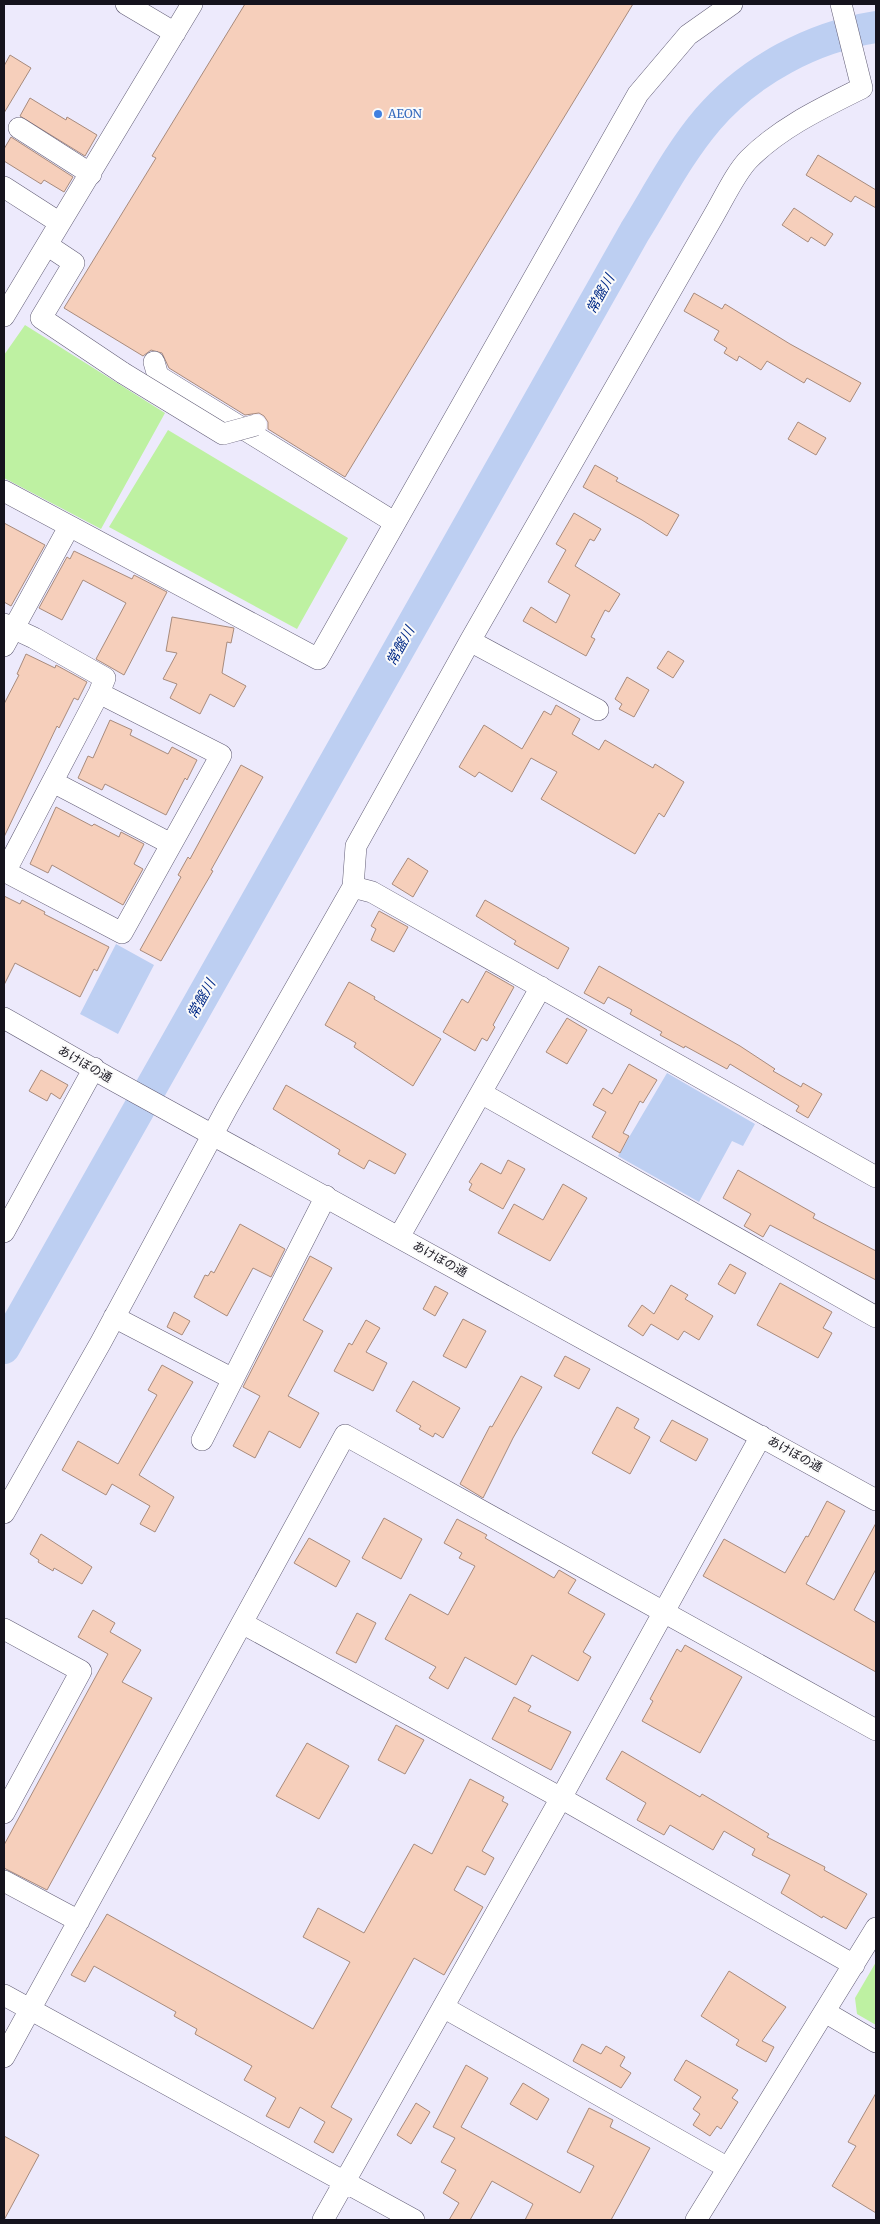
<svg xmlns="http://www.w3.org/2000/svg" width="880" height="2224" font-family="Merriweather,'Noto Sans JP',serif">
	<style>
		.green { fill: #bef1a2 }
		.water { fill: #bdcff2 }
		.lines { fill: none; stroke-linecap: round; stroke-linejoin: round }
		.river { stroke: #bdcff2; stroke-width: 32 }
		.building { fill: #f6cfbb; stroke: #a88b7d }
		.minor-casing { stroke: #635e77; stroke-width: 22 }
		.minor { stroke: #fff; stroke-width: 21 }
		.minor-bridge-casing { stroke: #635e77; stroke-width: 22; stroke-linecap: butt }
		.minor-bridge { stroke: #fff; stroke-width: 21 }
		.shop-dot { fill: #3f7fe0; stroke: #fafafa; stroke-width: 2 }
		.labels { text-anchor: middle; stroke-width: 4; stroke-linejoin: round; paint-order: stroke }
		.shop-label { font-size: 12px; fill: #366cbe; stroke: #fafafa; text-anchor: start }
		.street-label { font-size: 12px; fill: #15131d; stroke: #fafafa }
		.water-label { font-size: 14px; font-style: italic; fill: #052d89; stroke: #fafafa }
	</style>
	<rect width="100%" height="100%" fill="#edeafc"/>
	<!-- green -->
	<path class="green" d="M25,325L165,413L101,529L4,478V355Z
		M168,430L348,538L297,629L109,527Z
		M876,1962V2025L857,2014L855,1998Z"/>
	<!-- water -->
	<path class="water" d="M116,944L154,965L118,1034L80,1014Z
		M667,1073L755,1124L743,1146L732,1141L699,1202L618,1156Z"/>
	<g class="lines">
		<!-- river -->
		<path class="river" d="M4,1348L635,231C658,194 679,153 708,119C750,70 813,37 876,27"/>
	</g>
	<!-- building -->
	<path class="building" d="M245,4H633L345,477L268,429V422L264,416L259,413L245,415L169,368L162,353L151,350L143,356L64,308L156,158L152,156Z
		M10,55L31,68L4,113V66Z
		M30,98L66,120L67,117L97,135L85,156L20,116Z
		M11,137L73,177L64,192L44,180L41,184L4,161V149Z
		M818,155L876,190V208L855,196L851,202L806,175Z
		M794,208L833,234L825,246L811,237L808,242L782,225Z
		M694,293L722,309L725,304L790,344L861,383L850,402L807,378L804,383L767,361L761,370L739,356L737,361L724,353L727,348L714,340L719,331L684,311Z
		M798,422L826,438L816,455L788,439Z
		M595,465L618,478L616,481L679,515L667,536L642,520L583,487Z
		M574,513L601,529L594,541L590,539L575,566L620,594L609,612L605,610L591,637L595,639L586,656L523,621L531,607L556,623L570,595L548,582L566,550L556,544Z
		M4,523L45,545L11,606L4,602Z
		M74,551L132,579L134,575L167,592L124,675L96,659L126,603L83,580L62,620L39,608L67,557L70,559Z
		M172,617L234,628L231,643L227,642L222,673L246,686L234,707L210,694L200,714L170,698L177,684L163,679L177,653L166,651Z
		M668,651L684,661L673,678L657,668Z
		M26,654L55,668L56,665L87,682L78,700L74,698L59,728L57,726L4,837V704L19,675L17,674Z
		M627,677L649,690L634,717L619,709L622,704L615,699Z
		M556,705L580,719L572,734L599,750L605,740L653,768L655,764L684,782L664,817L659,813L635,854L541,799L557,772L531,758L512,792L479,772L475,777L459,767L484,725L522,749L544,711L551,715Z
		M110,720L132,730L130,735L168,754L172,747L197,760L187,780L185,778L166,815L105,784L102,790L78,778L88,756L93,758Z
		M241,765L263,777L211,870L213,871L203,888L161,961L140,950L181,877L178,875L188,857L190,859Z
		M56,807L92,826L94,824L119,837L121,832L144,844L134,864L143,869L123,905L52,865L48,873L30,864Z
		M408,858L428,871L413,897L392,884Z
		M4,896L20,904L22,900L45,912L44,914L109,947L97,971L94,969L80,997L15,963L4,985Z
		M485,900L569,948L558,969L514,944L516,941L476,916Z
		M379,911L408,927L394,952L371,940L376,929L371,926Z
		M599,966L740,1046L775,1069L773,1071L801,1087L803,1083L822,1094L808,1118L796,1111L799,1106L730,1064L727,1069L685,1046L684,1048L660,1035L662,1032L630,1014L632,1010L608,997L604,1004L584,993Z
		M486,971L514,987L493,1025L495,1027L487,1041L482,1038L475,1051L443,1032L462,999L468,1003Z
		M349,982L375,997L374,999L441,1039L413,1086L354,1047L356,1043L325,1025Z
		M567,1018L587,1030L567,1064L546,1052Z
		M629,1064L657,1080L643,1103L640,1101L623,1133L629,1136L620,1153L592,1137L606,1112L593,1105L603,1088L612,1094Z
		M41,1070L68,1085L60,1099L51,1093L47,1101L29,1091Z
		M286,1085L406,1154L395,1174L369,1160L364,1169L338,1154L340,1150L273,1109Z
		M508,1160L525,1169L503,1209L469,1190L472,1184L469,1182L481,1163L501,1174Z
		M738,1170L815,1214L813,1218L876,1251V1280L770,1225L763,1237L744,1226L751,1214L723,1198Z
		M563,1184L587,1198L550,1261L498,1233L514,1204L543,1220Z
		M240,1224L285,1249L271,1277L253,1268L227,1316L194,1297L205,1275L208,1276L211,1271L214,1273Z
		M310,1256L332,1268L303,1320L323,1331L288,1396L319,1413L300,1448L269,1431L255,1458L233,1446L260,1396L243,1387Z
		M730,1264L746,1273L735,1294L718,1284Z
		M780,1283L832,1312L823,1328L832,1333L818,1358L757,1325Z
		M671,1285L688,1295L685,1299L713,1316L699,1340L684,1331L678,1340L651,1324L643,1336L628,1326L642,1305L654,1314Z
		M435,1286L448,1293L435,1316L423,1309Z
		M174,1312L190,1321L182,1335L167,1327Z
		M463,1319L486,1331L466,1368L443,1356Z
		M366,1320L380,1328L366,1352L387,1363L373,1391L334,1371L349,1343L352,1345Z
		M565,1356L590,1369L579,1389L554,1376Z
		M162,1365L193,1382L139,1475L174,1497L155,1532L140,1524L150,1506L112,1484L106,1495L62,1470L78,1441L118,1464L157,1395L148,1390Z
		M521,1376L542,1387L513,1438L483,1498L460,1484L490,1426L492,1427Z
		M413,1381L460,1408L443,1438L435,1433L433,1437L419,1429L421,1426L396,1411Z
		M617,1407L639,1419L634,1428L650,1437L630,1474L592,1453Z
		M672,1420L708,1439L696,1461L660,1441Z
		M827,1501L845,1511L806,1584L834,1600L876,1523V1569L854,1610L876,1623V1672L703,1576L724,1539L785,1573L806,1536L808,1537Z
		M384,1518L422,1539L401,1579L362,1558Z
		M457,1519L487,1535L485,1538L554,1578L559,1570L576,1580L568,1593L605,1614L583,1652L591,1657L578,1681L532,1655L516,1685L465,1657L448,1689L429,1678L436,1667L385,1639L410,1594L448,1615L475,1566L459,1558L462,1553L444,1543Z
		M41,1534L92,1567L82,1584L54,1568L53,1571L38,1562L39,1560L30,1554Z
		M309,1538L350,1561L336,1587L294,1563Z
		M93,1610L115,1623L110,1632L141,1650L122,1682L152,1698L47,1890L4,1868V1845L108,1654L78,1637Z
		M357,1613L376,1623L356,1663L336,1653Z
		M685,1645L742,1677L700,1753L642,1721L653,1701L650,1699L677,1649L681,1652Z
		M514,1697L531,1706L528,1711L571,1732L551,1770L492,1739Z
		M396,1725L424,1740L405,1774L378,1760Z
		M307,1743L349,1766L319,1819L276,1796Z
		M622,1751L700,1797L702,1794L769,1834L767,1837L825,1867L824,1870L867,1894L846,1929L823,1916L822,1918L781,1893L790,1875L752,1855L755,1849L724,1831L713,1850L670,1825L664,1835L637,1820L646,1803L606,1779Z
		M470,1779L504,1797L502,1801L508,1804L482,1851L494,1858L485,1875L467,1866L454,1890L483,1907L444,1975L414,1958L331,2107L352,2119L333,2153L314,2142L325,2122L300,2107L289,2128L266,2116L276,2098L244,2080L252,2066L195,2034L197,2029L174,2016L176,2012L94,1966L85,1982L71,1975L107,1914L313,2029L350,1962L303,1937L318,1908L364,1933L414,1844L432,1854Z
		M729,1971L786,2007L762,2041L774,2047L766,2062L736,2045L739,2040L701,2016Z
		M582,2044L601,2054L606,2046L625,2057L620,2066L631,2073L621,2088L573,2061Z
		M686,2060L738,2090L732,2098L738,2102L721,2129L717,2126L710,2136L693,2125L700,2114L693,2109L701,2097L674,2080Z
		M466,2065L488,2078L461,2127L580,2193L594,2166L567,2152L589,2108L613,2120L610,2127L650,2148L611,2220H525L533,2204L492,2181L470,2220H449L459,2203L443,2193L456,2170L441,2162L455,2138L433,2127Z
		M523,2083L549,2099L537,2120L510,2104Z
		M876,2093V2213L832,2186L856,2146L848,2142Z
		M416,2103L430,2112L411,2144L397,2135Z
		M4,2136L39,2155L4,2220Z"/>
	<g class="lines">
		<!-- minor casing -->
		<g class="minor-casing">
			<path id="minor" d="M126,4L175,33
				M19,128L91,174
				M4,187L60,223
				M47,245L74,263L41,318L123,373
				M4,316L192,4
				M154,362L158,376L394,522
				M4,491L318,659L638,94L688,35L732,4
				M4,624L34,638L105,678L99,693L221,755L122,933L4,871
				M470,641L598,710
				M4,646L69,527
				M53,782L171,844
				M5,872L99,693
				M353,887L372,892L876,1177
				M4,1018L109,1078L876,1500
				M481,1093L876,1317
				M4,1232L94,1068
				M399,1237L541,987
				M114,1317L233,1379
				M202,1440L326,1196
				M4,1513L101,1342L227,1108L353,887L356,846L470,641L714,215C724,198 736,172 749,159C781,127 822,108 862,88L841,4
				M242,1623L561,1798L854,1965
				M4,1629L81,1671L4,1813
				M4,1881L79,1921
				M4,1995L414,2220
				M443,2007L728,2168
				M825,2012L876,2042
				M4,2057L345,1435L876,1730
				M323,2220L561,1798L761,1436
				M696,2220L876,1928"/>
		</g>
		<!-- minor -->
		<use href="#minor" class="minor"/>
		<!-- minor-bridge casing -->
		<g class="minor-bridge-casing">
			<path id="minor-bridge" d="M123,373L223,434L256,425"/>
		</g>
		<!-- minor-bridge -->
		<use href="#minor-bridge" class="minor-bridge"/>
	</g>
	<!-- markers -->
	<circle class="shop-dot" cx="378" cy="114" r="5"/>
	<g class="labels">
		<!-- shop labels -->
		<g class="shop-label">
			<text x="388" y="118">AEON</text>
		</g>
		<!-- street labels -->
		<g class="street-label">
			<text transform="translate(85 1064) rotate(30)" y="4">あけぼの通</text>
			<text transform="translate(440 1259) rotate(29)" y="4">あけぼの通</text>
			<text transform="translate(795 1454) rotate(29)" y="4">あけぼの通</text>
		</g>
		<!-- water labels -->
		<g class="water-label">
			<text transform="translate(600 294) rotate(-61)" y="5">常盤川</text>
			<text transform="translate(400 646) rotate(-61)" y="5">常盤川</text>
			<text transform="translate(201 999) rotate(-61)" y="5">常盤川</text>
		</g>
	</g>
	<!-- border -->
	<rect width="880" height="2224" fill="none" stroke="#15131d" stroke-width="10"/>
</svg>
